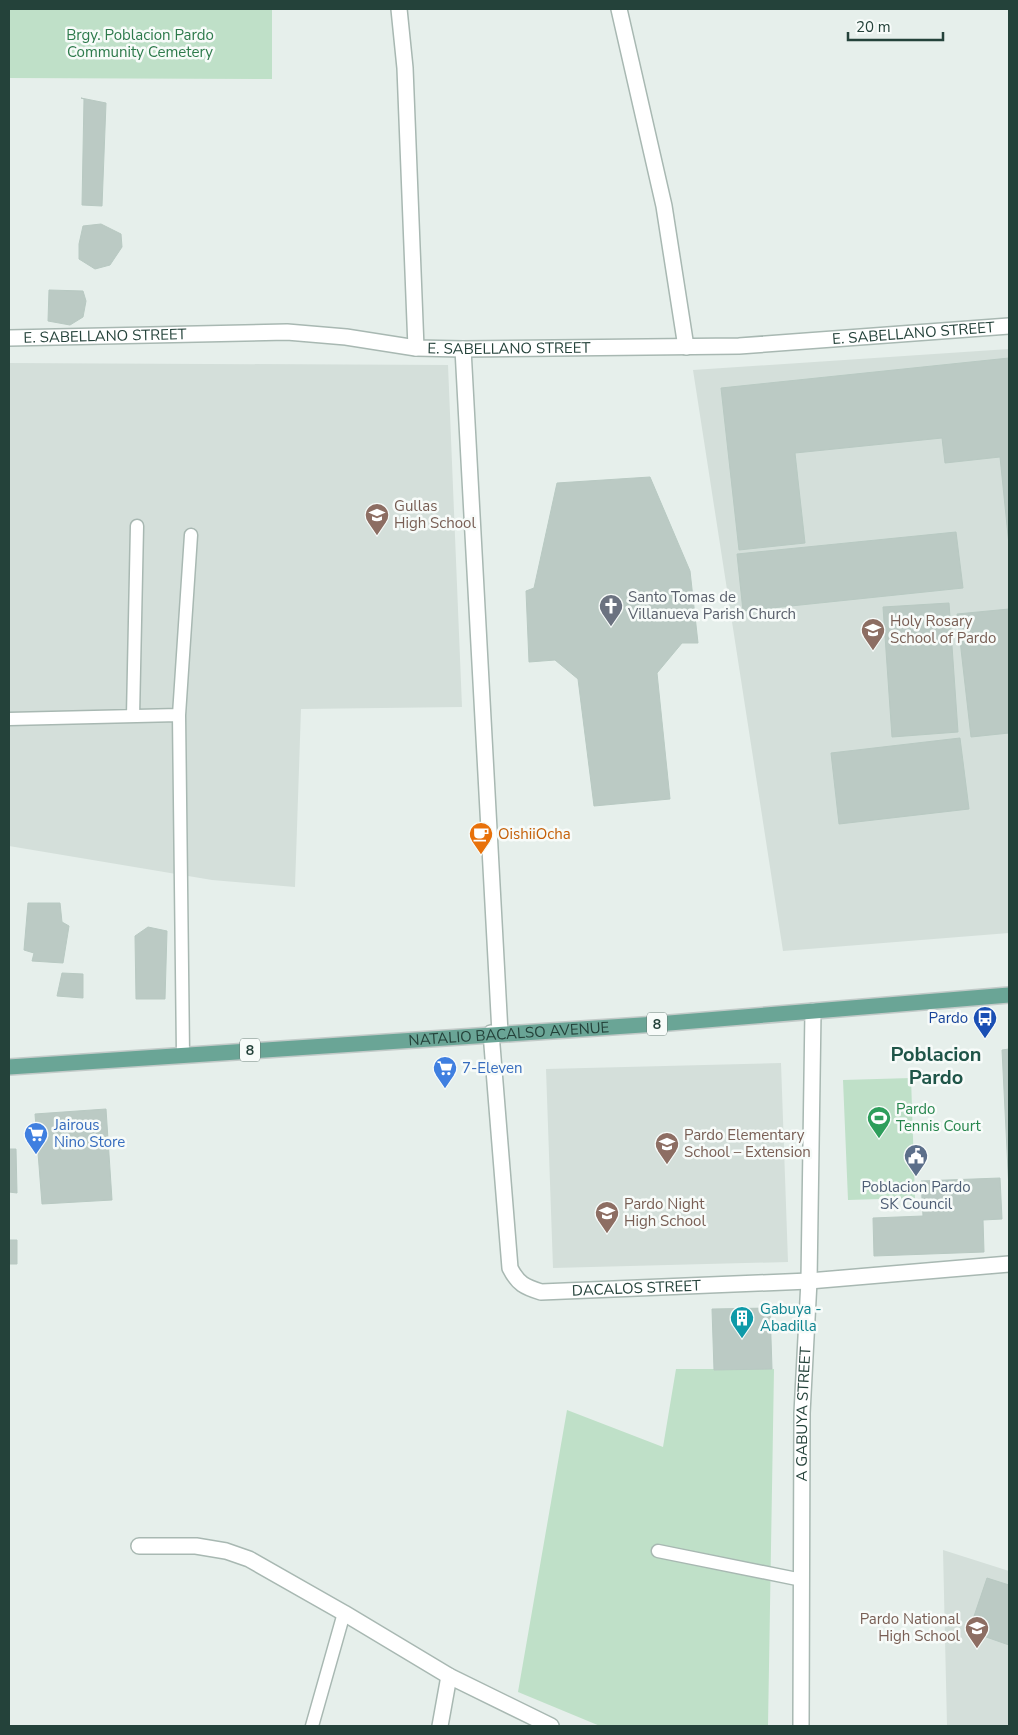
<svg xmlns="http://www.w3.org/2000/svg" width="1018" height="1735" font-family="'Nunito Sans',sans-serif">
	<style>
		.built { fill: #d4dfda }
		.green { fill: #bfe0c8 }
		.building { fill: #bbcac4; stroke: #b8c9c2 }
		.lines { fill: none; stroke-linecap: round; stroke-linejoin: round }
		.service-casing { stroke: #a8b8b2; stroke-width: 15 }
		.minor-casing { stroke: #a8b8b2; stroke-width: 18 }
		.tertiary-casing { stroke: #a8b8b2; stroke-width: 18 }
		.primary-casing { stroke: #c2cac8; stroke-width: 18 }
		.service { stroke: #fff; stroke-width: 12 }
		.minor { stroke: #fff; stroke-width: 15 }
		.tertiary { stroke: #fff; stroke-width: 15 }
		.primary { stroke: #6aa596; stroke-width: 15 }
		.labels { text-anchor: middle; stroke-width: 5; stroke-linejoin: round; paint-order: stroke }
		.shield { fill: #f7fbf9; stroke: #637a73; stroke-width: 1 }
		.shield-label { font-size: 14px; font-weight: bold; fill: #24423a }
		.park-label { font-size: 15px; fill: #2d7a4b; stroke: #f7fbf9 }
		.street-label { font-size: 15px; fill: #24423a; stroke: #f7fbf9 }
		.education-label { font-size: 15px; fill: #785e54; stroke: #f7fbf9; text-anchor: start }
		.worship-label { font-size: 15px; fill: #5b616d; stroke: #f7fbf9; text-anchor: start }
		.food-label { font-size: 15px; fill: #c56008; stroke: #f7fbf9; text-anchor: start }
		.transit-label { font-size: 15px; fill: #164399; stroke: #f7fbf9; text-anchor: end }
		.shop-label { font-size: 15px; fill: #366cbe; stroke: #f7fbf9; text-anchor: start }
		.leisure-label { font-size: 15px; fill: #27864d; stroke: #f7fbf9; text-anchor: start }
		.service-label { font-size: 15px; fill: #4e5e75; stroke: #f7fbf9 }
		.culture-label { font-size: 15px; fill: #0d838f; stroke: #f7fbf9; text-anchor: start }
		.district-label { font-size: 20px; font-weight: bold; fill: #1f5548; stroke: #f7fbf9 }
	</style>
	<rect width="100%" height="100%" fill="#e6efeb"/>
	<!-- built -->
	<path class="built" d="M1009,349V933L783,951L693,370Z
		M9,363L448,365L462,707L301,709L295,887L212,880L9,846Z
		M781,1063L788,1262L553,1268L546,1069Z
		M943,1550L1009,1571V1726H947Z"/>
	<!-- green -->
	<path class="green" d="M9,9H272V79L9,78Z
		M911,1078L915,1198L848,1200L843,1080Z
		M676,1369H774L768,1726H600L518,1692L567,1410L663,1447Z"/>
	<!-- building -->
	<path class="building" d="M81,98L106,103L102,206L82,205L84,99Z
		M101,224L121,234L122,247L110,265L95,269L79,259V244L83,226Z
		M49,290L83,291L86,301L83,317L70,325L48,321Z
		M1009,358V545L1000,457L945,463L942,438L795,453L805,543L739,550L721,388Z
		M650,477L690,571L698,643H682L657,673L670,799L594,806L578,679L555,660L529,662L526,591L534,588L557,483Z
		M956,532L963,588L743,611L737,554Z
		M949,603L958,732L892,737L883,607Z
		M1009,609V733L971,737L957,614Z
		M960,738L969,809L839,824L831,753Z
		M28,903H60L62,922L69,926L63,963L32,961L34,953L24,950Z
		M148,927L167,931L165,999H136L135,936Z
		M62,973L83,974V998L57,996Z
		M1009,1049V1190L1002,1050Z
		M106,1109L112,1200L42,1204L35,1114Z
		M9,1149H16L17,1193L9,1192Z
		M1000,1178L1002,1219L983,1220L984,1252L874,1256L873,1218L923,1216L921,1181Z
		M9,1240H17V1264H9Z
		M770,1308L772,1369L714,1370L712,1309Z
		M987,1578L1009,1585V1645L969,1631Z"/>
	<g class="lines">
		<!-- service casing -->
		<g class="service-casing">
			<path id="service" d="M133,716L137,526
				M9,719L179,715
				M183,1054L179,715L191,535
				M658,1551L802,1580
				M312,1726L344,1613"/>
		</g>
		<!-- minor casing -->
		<g class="minor-casing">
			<g id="minor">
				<path d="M399,9L405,68L416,348"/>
				<path d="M619,9L664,206L686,347"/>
				<path id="s1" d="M9,338L287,332L346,337L416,348L463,349L739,346L1009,326"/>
				<path d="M463,349L500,1033"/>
				<path id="s2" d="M491,1033L510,1268C518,1284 525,1287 541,1292L809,1281L1009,1264"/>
				<path d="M139,1546H196L226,1551L249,1559L344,1613L449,1676L551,1726"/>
				<path d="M440,1726L449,1676"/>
			</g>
		</g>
		<!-- tertiary casing -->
		<g class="tertiary-casing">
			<g id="tertiary">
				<path id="s3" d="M801,1726L802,1413L809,1281L813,1011"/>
			</g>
		</g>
		<!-- primary casing -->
		<g class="primary-casing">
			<g id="primary">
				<path id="s4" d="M9,1067L657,1024L1009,995"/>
			</g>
		</g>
		<!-- service -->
		<use href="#service" class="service"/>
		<!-- minor -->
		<use href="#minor" class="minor"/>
		<!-- tertiary -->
		<use href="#tertiary" class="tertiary"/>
		<!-- primary -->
		<use href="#primary" class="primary"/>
	</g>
	<!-- icons -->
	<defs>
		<g id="school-pin" transform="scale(1.25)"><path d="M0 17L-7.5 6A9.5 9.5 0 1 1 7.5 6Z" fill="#8d6e63" stroke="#f7fbf9"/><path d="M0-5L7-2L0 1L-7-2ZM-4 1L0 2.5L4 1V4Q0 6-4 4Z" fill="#fff"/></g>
		<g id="church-pin" transform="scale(1.25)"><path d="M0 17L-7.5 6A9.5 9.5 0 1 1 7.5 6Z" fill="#6b7280" stroke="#f7fbf9"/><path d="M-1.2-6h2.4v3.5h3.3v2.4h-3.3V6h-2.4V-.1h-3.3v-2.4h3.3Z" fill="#fff"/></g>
		<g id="cafe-pin" transform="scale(1.25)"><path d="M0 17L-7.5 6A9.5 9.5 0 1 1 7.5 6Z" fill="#e8710a" stroke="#f7fbf9"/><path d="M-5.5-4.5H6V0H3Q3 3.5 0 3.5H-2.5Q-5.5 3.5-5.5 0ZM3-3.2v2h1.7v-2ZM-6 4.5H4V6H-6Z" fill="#fff"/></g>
		<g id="bus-pin" transform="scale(1.25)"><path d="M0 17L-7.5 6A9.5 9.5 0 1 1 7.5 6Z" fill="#1a4fb4" stroke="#f7fbf9"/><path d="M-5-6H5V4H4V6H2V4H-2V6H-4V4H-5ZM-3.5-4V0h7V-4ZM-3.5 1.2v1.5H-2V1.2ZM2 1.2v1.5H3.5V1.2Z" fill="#fff"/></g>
		<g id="supermarket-pin" transform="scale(1.25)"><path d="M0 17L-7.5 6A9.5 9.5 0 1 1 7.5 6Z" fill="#3f7fe0" stroke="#f7fbf9"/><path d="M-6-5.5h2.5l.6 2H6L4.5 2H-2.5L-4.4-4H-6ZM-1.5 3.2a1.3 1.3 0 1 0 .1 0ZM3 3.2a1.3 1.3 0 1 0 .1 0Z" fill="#fff"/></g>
		<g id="stadium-pin" transform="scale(1.25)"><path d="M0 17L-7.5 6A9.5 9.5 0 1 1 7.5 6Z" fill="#2e9e5b" stroke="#f7fbf9"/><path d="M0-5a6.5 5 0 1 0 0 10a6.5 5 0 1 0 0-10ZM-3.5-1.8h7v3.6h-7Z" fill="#fff"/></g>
		<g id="civic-pin" transform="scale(1.25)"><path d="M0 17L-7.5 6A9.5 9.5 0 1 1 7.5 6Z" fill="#5c6f8a" stroke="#f7fbf9"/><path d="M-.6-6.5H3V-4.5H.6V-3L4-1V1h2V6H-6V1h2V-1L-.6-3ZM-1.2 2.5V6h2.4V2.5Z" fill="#fff"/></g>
		<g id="building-pin" transform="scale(1.25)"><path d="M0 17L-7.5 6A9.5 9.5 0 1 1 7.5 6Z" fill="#0f9aa8" stroke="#f7fbf9"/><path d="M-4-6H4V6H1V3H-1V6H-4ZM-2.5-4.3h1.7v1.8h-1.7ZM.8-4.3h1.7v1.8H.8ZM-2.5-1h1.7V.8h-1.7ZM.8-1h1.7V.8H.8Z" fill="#fff"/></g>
	</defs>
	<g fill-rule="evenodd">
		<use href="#school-pin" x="377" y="515"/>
		<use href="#church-pin" x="611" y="606"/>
		<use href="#school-pin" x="873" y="630"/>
		<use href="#cafe-pin" x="481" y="834"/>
		<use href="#bus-pin" x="985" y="1018"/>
		<use href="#supermarket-pin" x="445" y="1068"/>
		<use href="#stadium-pin" x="879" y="1118"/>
		<use href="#supermarket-pin" x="36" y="1134"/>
		<use href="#school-pin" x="667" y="1144"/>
		<use href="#civic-pin" x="916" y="1156"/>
		<use href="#school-pin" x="607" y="1213"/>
		<use href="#building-pin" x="742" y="1318"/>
		<use href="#school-pin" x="977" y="1628"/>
	</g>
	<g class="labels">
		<!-- shield labels -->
		<g class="shield">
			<rect x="647" y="1012.5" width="20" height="23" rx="4"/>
			<rect x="240" y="1038.5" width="20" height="23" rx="4"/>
		</g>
		<g class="shield-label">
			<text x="657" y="1029">8</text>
			<text x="250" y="1055">8</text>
		</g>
		<!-- park labels -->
		<g class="park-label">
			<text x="140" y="40">Brgy. Poblacion Pardo<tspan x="140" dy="17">Community Cemetery</tspan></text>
		</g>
		<!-- street labels -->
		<g class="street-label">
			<text dy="5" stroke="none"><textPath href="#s1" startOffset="906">E. SABELLANO STREET</textPath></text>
			<text dy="5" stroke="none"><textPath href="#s1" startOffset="96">E. SABELLANO STREET</textPath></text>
			<text dy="5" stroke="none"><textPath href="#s1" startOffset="501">E. SABELLANO STREET</textPath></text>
			<text dy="5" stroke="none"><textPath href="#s4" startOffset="501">NATALIO BACALSO AVENUE</textPath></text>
			<text dy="5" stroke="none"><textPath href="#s2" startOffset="372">DACALOS STREET</textPath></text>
			<text dy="5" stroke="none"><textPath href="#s3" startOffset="312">A GABUYA STREET</textPath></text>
		</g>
		<!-- education labels -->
		<g class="education-label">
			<text x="394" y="511">Gullas<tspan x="394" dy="17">High School</tspan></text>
			<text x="890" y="626">Holy Rosary<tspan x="890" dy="17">School of Pardo</tspan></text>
			<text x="684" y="1140">Pardo Elementary<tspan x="684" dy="17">School – Extension</tspan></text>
			<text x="624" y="1209">Pardo Night<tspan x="624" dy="17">High School</tspan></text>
			<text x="960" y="1624" text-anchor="end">Pardo National<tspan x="960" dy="17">High School</tspan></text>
		</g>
		<!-- worship labels -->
		<g class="worship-label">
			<text x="628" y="602">Santo Tomas de<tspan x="628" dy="17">Villanueva Parish Church</tspan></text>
		</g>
		<!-- food labels -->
		<g class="food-label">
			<text x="498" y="839">OishiiOcha</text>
		</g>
		<!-- transit labels -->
		<g class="transit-label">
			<text x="968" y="1023">Pardo</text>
		</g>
		<!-- shop labels -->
		<g class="shop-label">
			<text x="462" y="1073">7-Eleven</text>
			<text x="54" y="1130">Jairous<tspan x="54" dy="17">Nino Store</tspan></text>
		</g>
		<!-- leisure labels -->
		<g class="leisure-label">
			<text x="896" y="1114">Pardo<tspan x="896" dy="17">Tennis Court</tspan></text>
		</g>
		<!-- service labels -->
		<g class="service-label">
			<text x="916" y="1192">Poblacion Pardo<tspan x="916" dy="17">SK Council</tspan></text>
		</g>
		<!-- culture labels -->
		<g class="culture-label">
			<text x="760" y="1314">Gabuya -<tspan x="760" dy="17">Abadilla</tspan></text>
		</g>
		<!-- district labels -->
		<g class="district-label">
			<text x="936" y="1061">Poblacion<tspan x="936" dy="23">Pardo</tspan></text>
		</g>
	</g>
	<!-- border -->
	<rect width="1018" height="1735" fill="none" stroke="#24423a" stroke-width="20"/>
	<!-- scale -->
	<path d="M848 32v8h95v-8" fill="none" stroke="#24423a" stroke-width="2.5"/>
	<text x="856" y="32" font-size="15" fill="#24423a" stroke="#f7fbf9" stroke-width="4" paint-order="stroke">20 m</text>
</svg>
